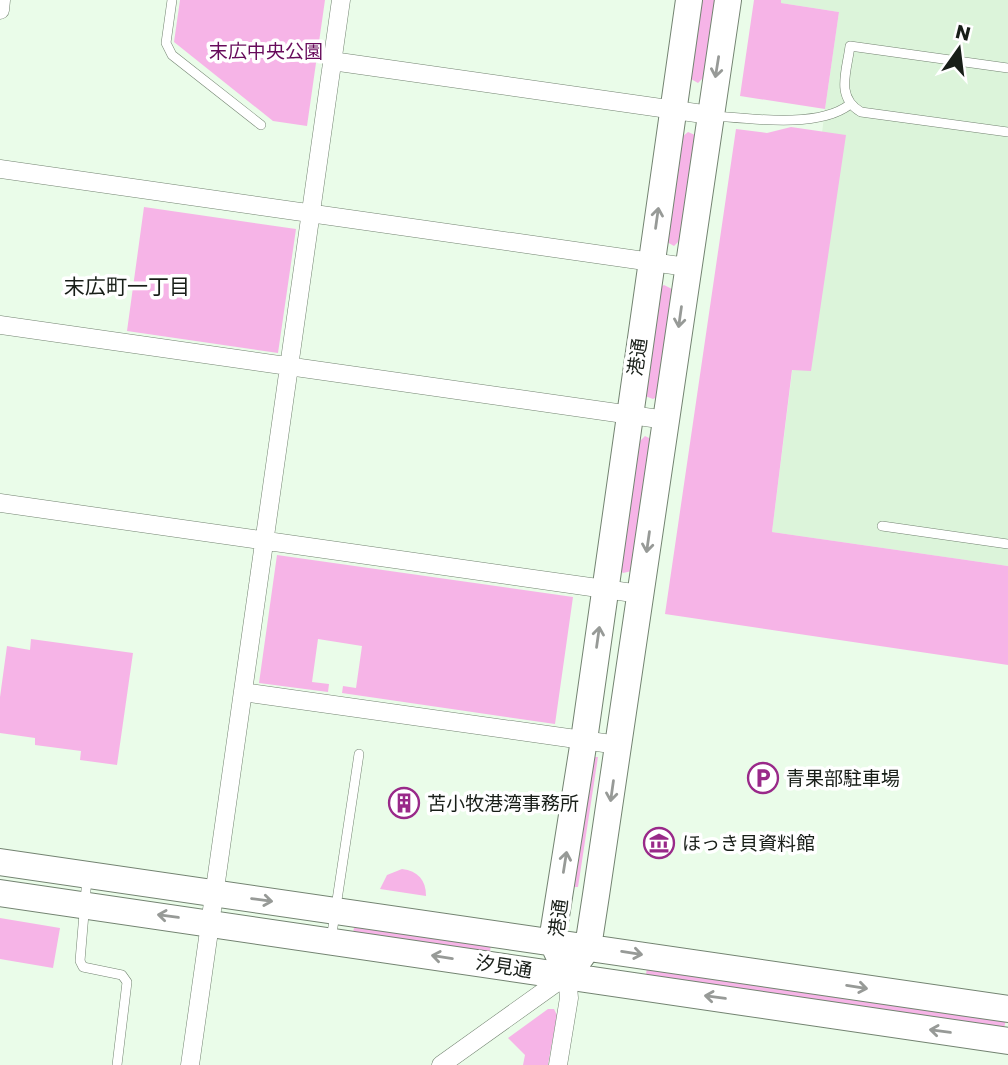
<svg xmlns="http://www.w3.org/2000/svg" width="1008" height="1065" font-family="Poppins,'Noto Sans JP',sans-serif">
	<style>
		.built { fill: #dcf4da }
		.green { fill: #f6b4e7 }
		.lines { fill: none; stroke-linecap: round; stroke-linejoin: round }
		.lane-casing { stroke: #738371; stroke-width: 10 }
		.street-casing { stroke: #738371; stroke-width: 19 }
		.secondary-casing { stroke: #738371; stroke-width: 28 }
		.lane { stroke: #fff; stroke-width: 9 }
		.street { stroke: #fff; stroke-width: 18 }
		.secondary { stroke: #fff; stroke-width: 26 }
		.oneway { stroke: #979a97 }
		.labels { text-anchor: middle; stroke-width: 7; stroke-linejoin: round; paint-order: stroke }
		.park-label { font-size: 19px; fill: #670b5b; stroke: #fff }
		.street-label { font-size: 19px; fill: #181e18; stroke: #fff }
		.poi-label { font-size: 19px; fill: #181e18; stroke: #fff; text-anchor: start }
		.neighbourhood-label { font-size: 21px; fill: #181e18; stroke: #fff }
	</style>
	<rect width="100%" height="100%" fill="#eafce9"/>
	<!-- built -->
	<path class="built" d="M781,0H1008V566L772,532L825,109L839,12L781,3Z"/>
	<!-- green -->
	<path class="green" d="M180,0H325L307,126L273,121L174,42Z
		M701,0H715L704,77L698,83L691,79Z
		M754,0H781V3L839,12L825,109L740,96Z
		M791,127L846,135L811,371L792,370L772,532L1008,566V665L665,614L736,129L767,133Z
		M688,132L695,135L680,240L674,246L667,242L682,137Z
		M144,207L296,229L278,353L127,331Z
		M664,285L672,289L657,397L653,399L645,396L661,287Z
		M645,436L653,440L632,571L623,573L620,570L639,442Z
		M277,555L573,597L555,724L342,693L343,686L356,688L362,646L318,639L312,682L329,684L328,692L259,683Z
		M31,639L133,653L117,765L80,760L81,751L35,745V738L0,733V697L7,646L30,650Z
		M592,757H598L578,887H572Z
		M402,869C418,871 426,880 426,896L380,889L387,875Z
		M0,918L60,928L53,968L0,959Z
		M355,924L491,944L490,952L353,932Z
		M647,967L1006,1020L1004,1028L646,975Z
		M548,1009H554L557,1015L548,1065H523L525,1055L508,1038Z"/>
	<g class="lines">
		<!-- lane casing -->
		<g class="lane-casing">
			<path id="lane" d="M172,0L166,43L172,55L261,125
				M1008,68L850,46C847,71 835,97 861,112L1008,132
				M715,116C752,119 819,128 849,105
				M882,526L1008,544
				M87,878L80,961L83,967L122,975L127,982L117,1065
				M331,940L359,754"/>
		</g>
		<!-- street casing -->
		<g class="street-casing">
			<path id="street" d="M0,10L1,0
				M332,61L710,115
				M0,169L687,267
				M0,325L666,420
				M0,503L640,594
				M243,692L618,745
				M190,1065L341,0
				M441,1065L567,975L569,998L558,1065"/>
		</g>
		<!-- secondary casing -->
		<g class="secondary-casing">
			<path id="secondary" d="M0,862L1008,1009
				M0,893L1008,1041
				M560,958L552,941L584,740L689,0
				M578,961L588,947L596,895L728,0"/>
		</g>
		<!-- lane -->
		<use href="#lane" class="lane"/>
		<!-- street -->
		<use href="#street" class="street"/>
		<!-- secondary -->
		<use href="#secondary" class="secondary"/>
	</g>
	<!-- one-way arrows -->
	<defs><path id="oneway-shaft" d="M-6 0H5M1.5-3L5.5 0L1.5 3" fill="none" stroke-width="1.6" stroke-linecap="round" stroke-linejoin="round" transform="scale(1.75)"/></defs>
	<g class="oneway">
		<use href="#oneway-shaft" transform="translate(717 67) rotate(99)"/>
		<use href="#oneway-shaft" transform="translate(657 218) rotate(-82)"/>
		<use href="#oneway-shaft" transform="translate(680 317) rotate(98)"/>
		<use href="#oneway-shaft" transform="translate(648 542) rotate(98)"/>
		<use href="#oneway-shaft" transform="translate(598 637) rotate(-82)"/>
		<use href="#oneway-shaft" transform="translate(612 791) rotate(98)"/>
		<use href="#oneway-shaft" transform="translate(565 862) rotate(-81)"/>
		<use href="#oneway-shaft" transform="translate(262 900) rotate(8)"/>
		<use href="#oneway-shaft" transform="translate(168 916) rotate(-172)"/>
		<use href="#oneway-shaft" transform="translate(632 953) rotate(9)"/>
		<use href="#oneway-shaft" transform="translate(442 957) rotate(-171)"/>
		<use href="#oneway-shaft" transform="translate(857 987) rotate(9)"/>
		<use href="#oneway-shaft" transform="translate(715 997) rotate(-172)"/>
		<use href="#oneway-shaft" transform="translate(940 1031) rotate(-172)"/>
	</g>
	<!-- icons -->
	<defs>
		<g id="parking-ring" transform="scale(1.575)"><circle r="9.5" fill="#fff" stroke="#992989" stroke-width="1.5"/><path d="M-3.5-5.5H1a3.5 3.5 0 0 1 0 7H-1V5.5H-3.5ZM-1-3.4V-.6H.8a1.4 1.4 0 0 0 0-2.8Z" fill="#992989"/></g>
		<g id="building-ring" transform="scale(1.575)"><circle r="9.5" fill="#fff" stroke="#992989" stroke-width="1.5"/><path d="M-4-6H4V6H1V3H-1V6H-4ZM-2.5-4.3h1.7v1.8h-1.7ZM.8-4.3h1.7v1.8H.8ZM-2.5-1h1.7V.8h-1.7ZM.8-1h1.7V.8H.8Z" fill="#992989"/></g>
		<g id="museum-ring" transform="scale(1.575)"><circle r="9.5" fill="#fff" stroke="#992989" stroke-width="1.5"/><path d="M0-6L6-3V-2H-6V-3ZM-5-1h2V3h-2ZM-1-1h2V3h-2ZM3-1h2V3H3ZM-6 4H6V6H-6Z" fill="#992989"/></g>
	</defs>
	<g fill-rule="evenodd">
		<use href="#parking-ring" x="763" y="778"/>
		<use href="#building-ring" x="404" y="803"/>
		<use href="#museum-ring" x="659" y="843"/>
	</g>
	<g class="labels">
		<!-- park labels -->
		<g class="park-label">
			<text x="266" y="58">末広中央公園</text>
		</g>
		<!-- street labels -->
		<g class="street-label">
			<text transform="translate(637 357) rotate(-82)" y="7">港通</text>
			<text transform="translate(558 918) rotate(-83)" y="7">港通</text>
			<text transform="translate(504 966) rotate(9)" y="7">汐見通</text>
		</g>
		<!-- poi labels -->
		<g class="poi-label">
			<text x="786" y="785">青果部駐車場</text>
			<text x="427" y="810">苫小牧港湾事務所</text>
			<text x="682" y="850">ほっき貝資料館</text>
		</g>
		<!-- neighbourhood labels -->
		<g class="neighbourhood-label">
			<text x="127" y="294">末広町一丁目</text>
		</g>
	</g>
	<!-- north arrow -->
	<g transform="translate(959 49) rotate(14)" stroke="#ffffff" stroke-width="5" paint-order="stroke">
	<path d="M0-5L12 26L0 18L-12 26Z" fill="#181e18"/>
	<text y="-10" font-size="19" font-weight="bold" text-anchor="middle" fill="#181e18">N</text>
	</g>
</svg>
